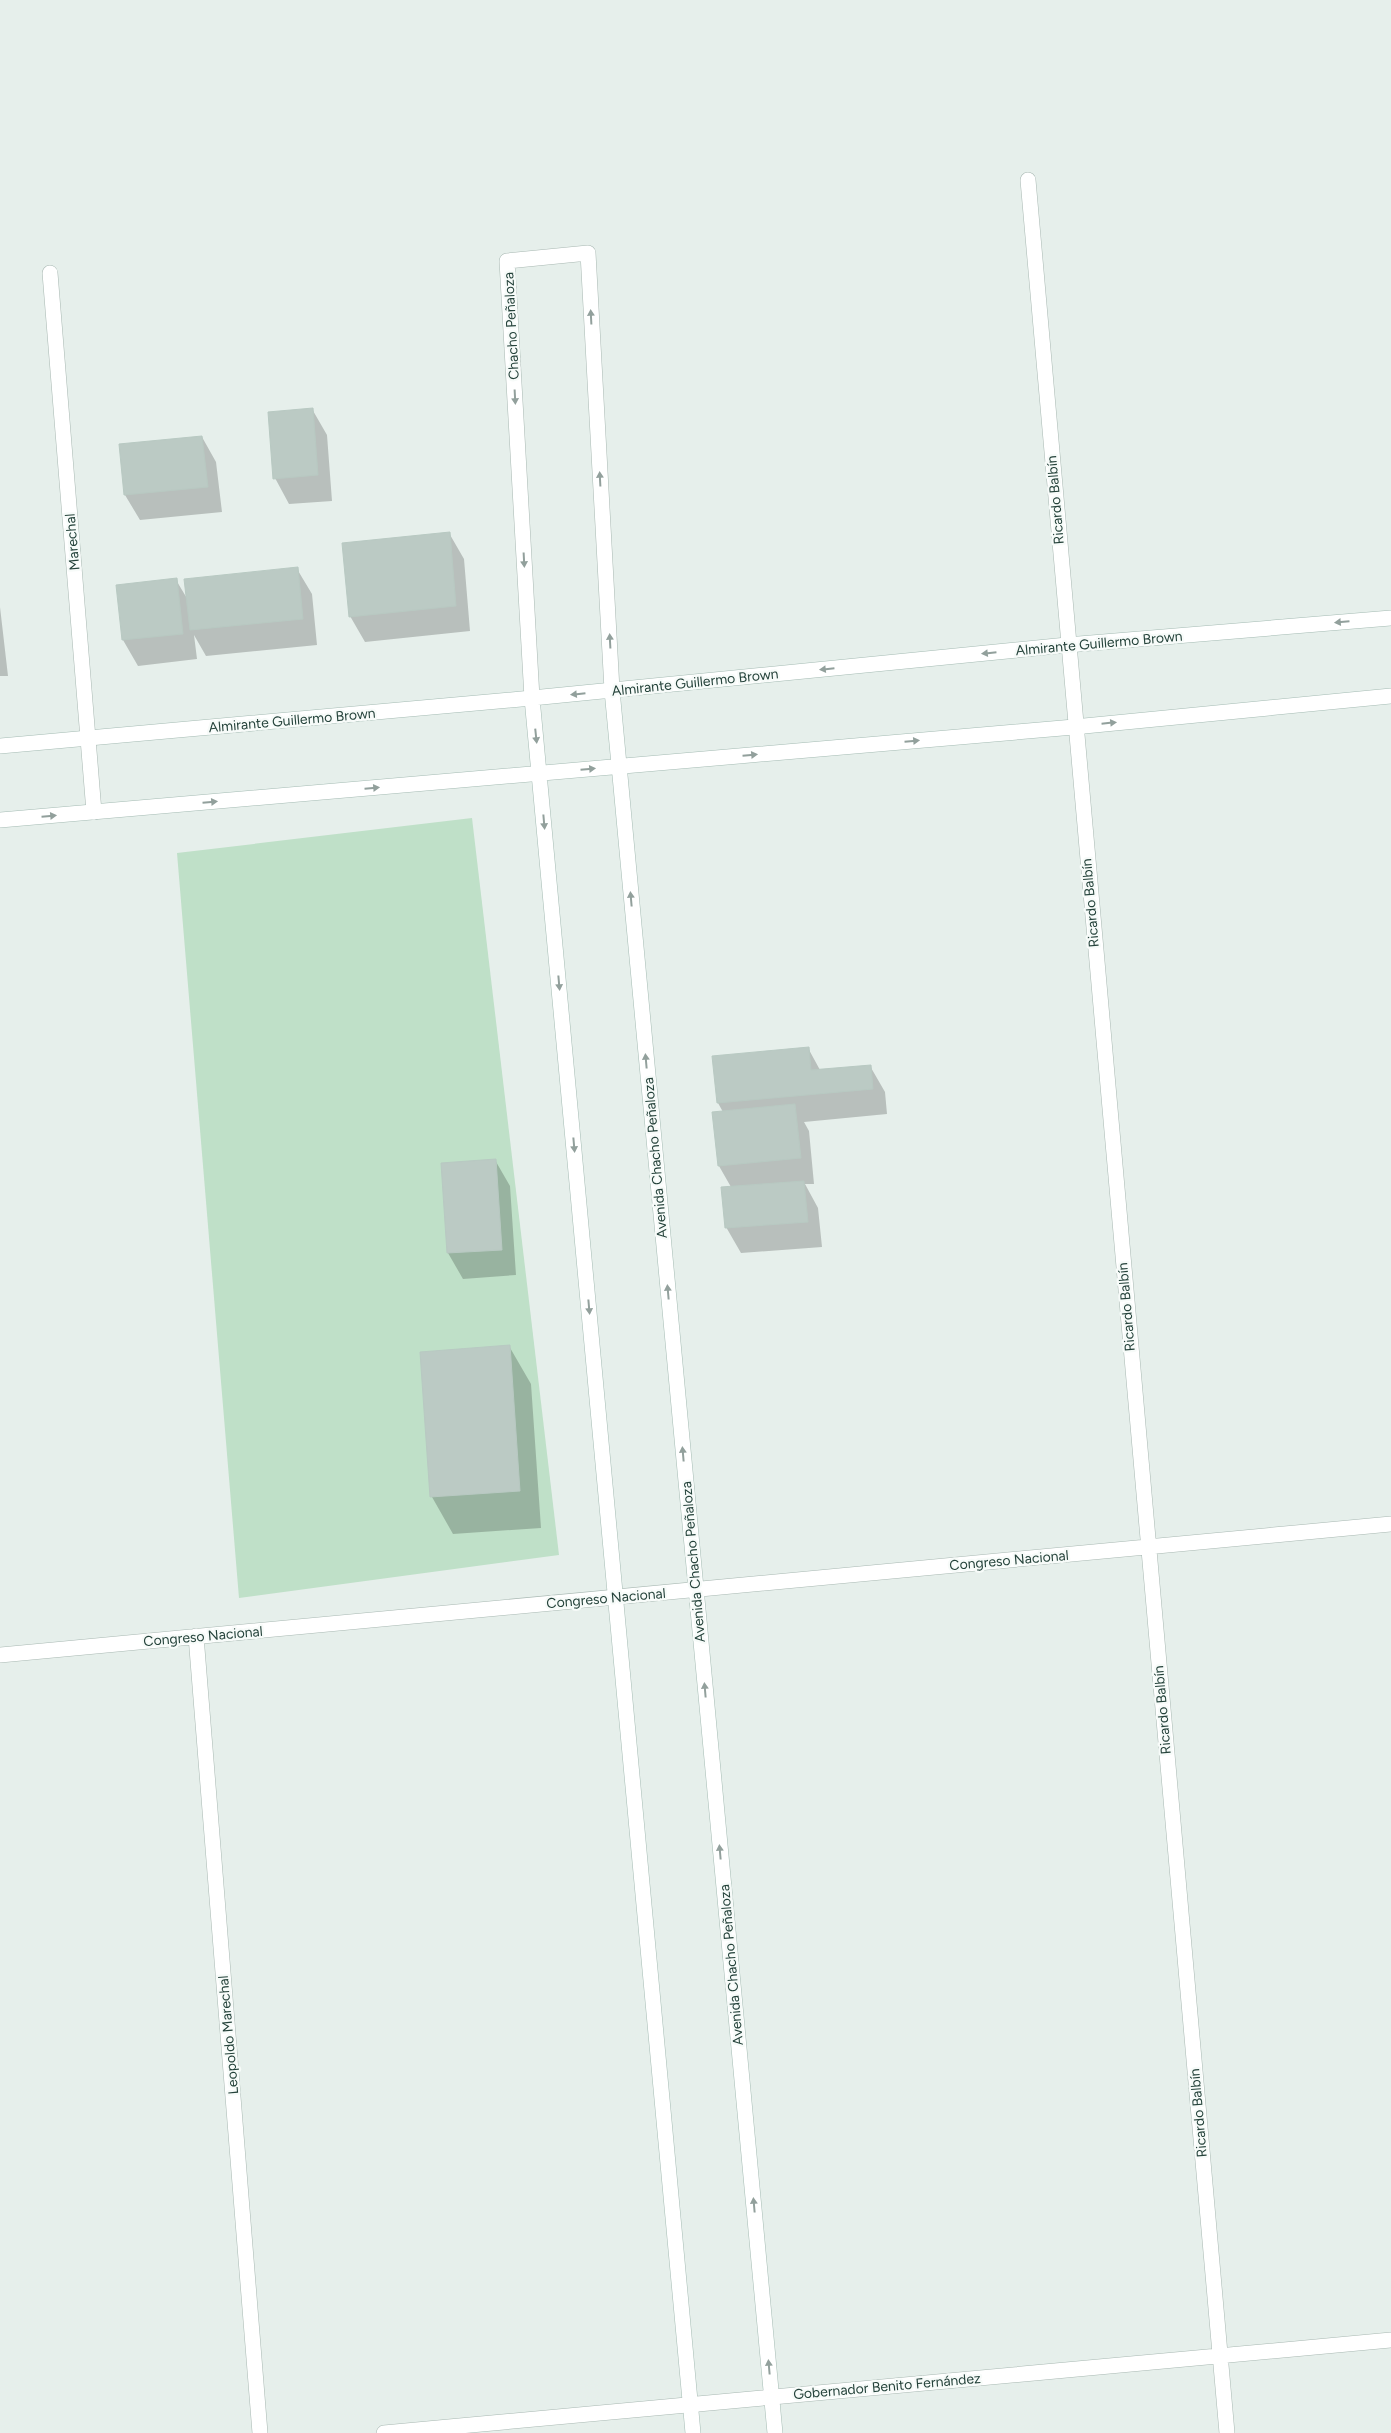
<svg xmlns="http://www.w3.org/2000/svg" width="1391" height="2433" font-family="Figtree,sans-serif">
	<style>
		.green { fill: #bfe0c8 }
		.shadow { fill: #0003 }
		.building { fill: #bbcac4; stroke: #b8c9c2 }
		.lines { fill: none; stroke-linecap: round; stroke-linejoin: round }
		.street-casing { stroke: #a8b8b2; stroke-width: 16 }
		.secondary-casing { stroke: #a4bbb3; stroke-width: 16 }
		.street { stroke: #fff; stroke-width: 15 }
		.secondary { stroke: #fff; stroke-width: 15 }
		.oneway { fill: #92a09c }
		.labels { text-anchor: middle; stroke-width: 4.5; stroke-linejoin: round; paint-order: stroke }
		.street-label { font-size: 14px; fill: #24423a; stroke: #f7fbf9 }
	</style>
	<rect width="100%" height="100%" fill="#e6efeb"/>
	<!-- green -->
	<path class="green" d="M472,818L559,1555L239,1598L177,853Z"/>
	<!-- shadow -->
	<path class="shadow" d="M312,409L327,435L332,501L289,504L275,478Z
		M202,437L216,462L222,512L140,520L125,495Z
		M449,533L464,559L470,631L365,642L350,616Z
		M297,569L312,594L317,645L206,656L194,635L197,659L138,666L123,640L118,586L176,580L188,600Z
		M0,607L8,676H0Z
		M808,1048L820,1070L870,1066L885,1092L887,1114L804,1122L809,1131L814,1184H805L818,1208L822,1247L741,1253L726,1227L731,1187L719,1166L713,1113L723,1112L718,1103L714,1057Z
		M495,1160L510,1186L516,1275L463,1279L448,1253L442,1164Z
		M509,1346L531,1384L541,1528L453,1534L432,1497Z"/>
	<!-- building -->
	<path class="building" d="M313,408L318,475L273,479L268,412Z
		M202,436L208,487L124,495L119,444Z
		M450,532L456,606L349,617L342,543Z
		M298,567L303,619L190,630L184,579Z
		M177,578L183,634L122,640L116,585Z
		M809,1047L811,1070L871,1065L873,1089L717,1103L712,1056Z
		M795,1104L801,1158L718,1166L712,1112Z
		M496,1159L502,1250L447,1253L441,1163Z
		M804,1181L808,1222L725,1228L721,1187Z
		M510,1345L520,1491L430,1497L420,1352Z"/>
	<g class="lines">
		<!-- street casing -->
		<g class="street-casing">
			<path id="street" d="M1028,180L1227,2433
				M50,273L94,812
				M532,698L507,261L588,253L612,690
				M196,1636L260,2433
				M0,1655L1391,1524
				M384,2433L1391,2340"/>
		</g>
		<!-- secondary casing -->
		<g class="secondary-casing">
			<path id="secondary" d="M612,690L775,2433
				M532,698L693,2433
				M0,746L532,698L1067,645L1391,618
				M0,820L1074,727L1391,696"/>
		</g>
		<!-- street -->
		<use href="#street" class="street"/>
		<!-- secondary -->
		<use href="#secondary" class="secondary"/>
	</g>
	<!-- one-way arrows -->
	<defs><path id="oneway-solid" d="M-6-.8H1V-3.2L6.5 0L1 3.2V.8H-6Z" transform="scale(1.25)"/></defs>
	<g class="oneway">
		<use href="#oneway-solid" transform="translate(591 317) rotate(-93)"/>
		<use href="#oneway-solid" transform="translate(515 397) rotate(87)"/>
		<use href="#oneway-solid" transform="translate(600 479) rotate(-93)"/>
		<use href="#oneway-solid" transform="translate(524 560) rotate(87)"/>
		<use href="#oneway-solid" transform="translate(1342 622) rotate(175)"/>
		<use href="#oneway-solid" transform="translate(610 641) rotate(-93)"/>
		<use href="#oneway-solid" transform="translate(989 653) rotate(174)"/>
		<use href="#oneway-solid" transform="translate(827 669) rotate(174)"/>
		<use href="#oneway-solid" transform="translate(578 694) rotate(174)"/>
		<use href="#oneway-solid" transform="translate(1109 723) rotate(-6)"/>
		<use href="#oneway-solid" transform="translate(536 736) rotate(84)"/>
		<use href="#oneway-solid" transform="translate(912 741) rotate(-5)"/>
		<use href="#oneway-solid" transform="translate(750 755) rotate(-5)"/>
		<use href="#oneway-solid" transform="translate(588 769) rotate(-5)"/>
		<use href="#oneway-solid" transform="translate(372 788) rotate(-5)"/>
		<use href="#oneway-solid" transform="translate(210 802) rotate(-5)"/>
		<use href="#oneway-solid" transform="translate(49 816) rotate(-5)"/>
		<use href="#oneway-solid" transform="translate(544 822) rotate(85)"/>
		<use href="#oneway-solid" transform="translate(631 899) rotate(-95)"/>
		<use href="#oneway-solid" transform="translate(559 983) rotate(85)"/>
		<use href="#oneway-solid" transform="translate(646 1061) rotate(-95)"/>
		<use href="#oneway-solid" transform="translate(574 1145) rotate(85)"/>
		<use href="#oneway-solid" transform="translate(668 1292) rotate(-95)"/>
		<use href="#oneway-solid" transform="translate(589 1307) rotate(85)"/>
		<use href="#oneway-solid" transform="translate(683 1454) rotate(-95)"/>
		<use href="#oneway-solid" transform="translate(705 1690) rotate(-95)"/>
		<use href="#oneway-solid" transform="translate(720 1852) rotate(-95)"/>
		<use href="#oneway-solid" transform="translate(754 2205) rotate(-95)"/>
		<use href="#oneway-solid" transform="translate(769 2367) rotate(-95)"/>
	</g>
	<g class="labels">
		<!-- street labels -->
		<g class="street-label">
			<text transform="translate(511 326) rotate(-93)" y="5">Chacho Peñaloza</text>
			<text transform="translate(1055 500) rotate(-95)" y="5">Ricardo Balbín</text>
			<text transform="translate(72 542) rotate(-95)" y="5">Marechal</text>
			<text transform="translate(1099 643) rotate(-5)" y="5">Almirante Guillermo Brown</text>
			<text transform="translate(695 682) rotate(-6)" y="5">Almirante Guillermo Brown</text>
			<text transform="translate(292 720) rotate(-5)" y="5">Almirante Guillermo Brown</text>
			<text transform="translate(1090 903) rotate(-95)" y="5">Ricardo Balbín</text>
			<text transform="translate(655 1158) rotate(-95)" y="5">Avenida Chacho Peñaloza</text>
			<text transform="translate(1126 1307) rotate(-95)" y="5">Ricardo Balbín</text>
			<text transform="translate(1009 1560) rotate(-5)" y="5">Congreso Nacional</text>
			<text transform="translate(693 1562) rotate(-95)" y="5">Avenida Chacho Peñaloza</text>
			<text transform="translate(606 1598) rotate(-5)" y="5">Congreso Nacional</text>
			<text transform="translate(203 1636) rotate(-5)" y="5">Congreso Nacional</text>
			<text transform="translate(1162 1710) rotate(-95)" y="5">Ricardo Balbín</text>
			<text transform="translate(731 1965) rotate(-95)" y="5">Avenida Chacho Peñaloza</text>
			<text transform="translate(228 2035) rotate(-95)" y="5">Leopoldo Marechal</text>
			<text transform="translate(1198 2113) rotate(-95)" y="5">Ricardo Balbín</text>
			<text transform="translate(887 2386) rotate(-5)" y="5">Gobernador Benito Fernández</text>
		</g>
	</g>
</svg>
